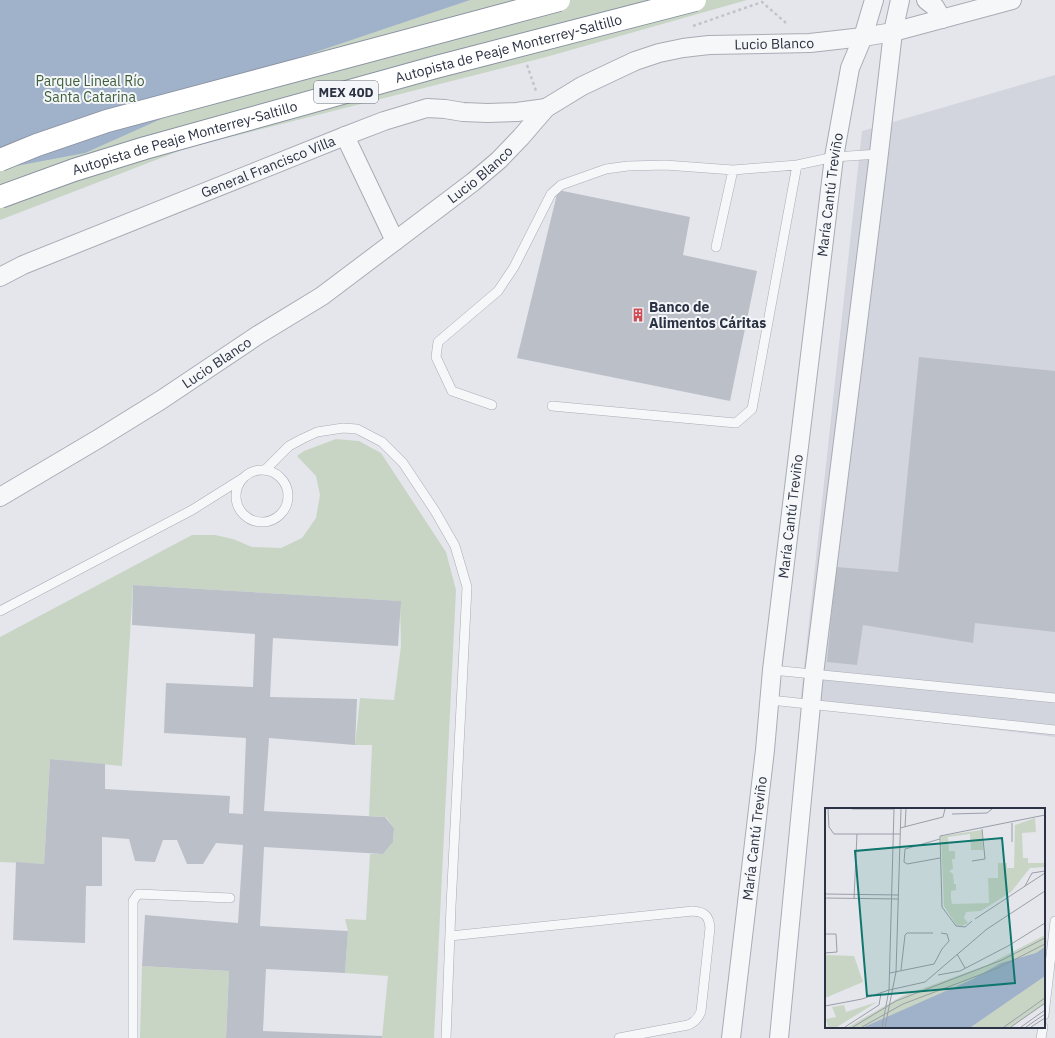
<svg xmlns="http://www.w3.org/2000/svg" width="1055" height="1038" font-family="'IBM Plex Sans',sans-serif">
	<style>
		.built { fill: #d2d5dd }
		.green { fill: #c8d5c5 }
		.water { fill: #a0b1ca }
		.building { fill: #bbbfc8 }
		.lines { fill: none; stroke-linecap: round; stroke-linejoin: round }
		.lane-casing { stroke: #a9acb5; stroke-width: 10 }
		.street-casing { stroke: #a9acb5; stroke-width: 20 }
		.path { stroke: #c1c4ca; stroke-width: 2.5; stroke-dasharray: 3 3; stroke-linecap: butt }
		.lane { stroke: #f6f7f9; stroke-width: 9 }
		.street { stroke: #f6f7f9; stroke-width: 18 }
		.highway-bridge-casing { stroke: #8b92a2; stroke-width: 24; stroke-linecap: butt }
		.highway-bridge { stroke: #fff; stroke-width: 22 }
		.labels { text-anchor: middle; stroke-width: 4; stroke-linejoin: round; paint-order: stroke }
		.shield { fill: #f3f5f8; stroke: #676c79; stroke-width: 1 }
		.shield-label { font-size: 13px; font-weight: bold; fill: #2b3243 }
		.street-label { font-size: 14px; fill: #2b3243; stroke: #f3f5f8 }
		.park-label { font-size: 14px; fill: #3d5f39; stroke: #f3f5f8 }
		.poi-label { font-size: 14px; font-weight: bold; fill: #2b3243; stroke: #f3f5f8; text-anchor: start }
		.inset-road { fill: none; stroke: #9a9ea8; stroke-width: 1 }
		.view { fill: #0f766e; fill-opacity: 0.15; stroke: #0f766e; stroke-width: 2 }
		.inset-edge { fill: none; stroke: #2b3243; stroke-width: 2 }
	</style>
	<rect width="100%" height="100%" fill="#e4e6eb"/>
	<!-- built -->
	<path class="built" d="M1055,75V737L800,706L862,131Z"/>
	<!-- green -->
	<path class="green" d="M0,0H747L546,57L187,148L0,220Z
		M336,439L359,441L381,453L446,552L456,590L434,1038H382L388,976L345,973L348,931L345,919L366,920L370,854H383L393,842L394,828L386,817L369,816L372,745H355L360,698L394,700L401,646L400,601L133,585L122,766L50,759L44,864L0,862V637L192,535H215L233,539L252,547L281,548L302,538L316,518L320,495L316,476L297,456L304,451Z
		M142,966L229,971L226,1038H140Z"/>
	<!-- water -->
	<path class="water" d="M0,0H470L295,59L85,153L0,169Z"/>
	<!-- building -->
	<path class="building" d="M558,190L690,217L683,255L757,271L730,401L517,358Z
		M919,357L1055,371V632L975,623L973,643L863,625L857,665L827,662L836,567L898,572Z
		M133,585L401,601L398,646L273,638L270,697L357,699L355,745L269,738L264,811L385,817L394,828L393,842L383,854L264,847L260,926L348,931L345,973L266,969L263,1031L382,1036V1038H226L229,971L142,966L145,915L238,923L243,845L216,843L203,864H187L177,840H163L155,862L135,861L129,839L102,837V886H86L85,943L13,940L16,862L44,864L50,759L105,764V789L230,796L229,813L243,814L246,738L164,733L166,683L253,687L255,634L132,625Z"/>
	<g class="lines">
		<!-- lane casing -->
		<g class="lane-casing">
			<path id="lane" d="M716,247L733,170
				M492,405L452,391L436,357L438,342L498,291L514,267L551,194L561,185L606,169L628,166L665,165L733,170L797,165L834,157L879,154
				M552,406L736,423L752,409L797,165
				M236 496a26 26 0 1 1 52 0a26 26 0 1 1-52 0Z
				M265,470L289,446L302,439L317,432L343,428L357,429L382,442L403,463L435,511L455,546L467,587L451,906L446,1038
				M0,611L192,510L243,478
				M772,670L1055,698
				M770,700L1055,730
				M450,936L693,911C705,912 709,916 710,928L701,1011C699,1018 695,1022 688,1025L619,1038
				M1044,1015L1055,921
				M133,1038V901L138,894L230,898
				M1041,1038L1043,1027"/>
		</g>
		<!-- street casing -->
		<g class="street-casing">
			<g id="street">
				<path d="M926,0L935,7L942,19"/>
				<path d="M345,136L395,241"/>
				<path id="s1" d="M0,277L23,265L345,136L384,121L427,108L445,109L463,112L488,113L517,112L546,108"/>
				<path id="s2" d="M0,497L98,439L161,400L258,335L322,296L395,241L473,182L499,160L521,137L546,108L582,86L635,61L659,53L683,48L709,45L810,43L863,37L893,32L1012,0"/>
				<path id="s3" d="M731,1038L765,750L772,670L834,157L850,68L863,37L874,0"/>
				<path d="M779,1038L814,674L877,170L893,32L900,0"/>
			</g>
		</g>
		<!-- path -->
		<path class="path" d="M693,26L762,2L786,23
			M527,65L536,91"/>
		<!-- lane -->
		<use href="#lane" class="lane"/>
		<!-- street -->
		<use href="#street" class="street"/>
		<!-- highway-bridge casing -->
		<g class="highway-bridge-casing">
			<g id="highway-bridge">
				<path d="M0,160L37,145L107,121L559,0"/>
				<path id="s4" d="M0,197L74,170L145,148L436,67L695,0"/>
			</g>
		</g>
		<!-- highway-bridge -->
		<use href="#highway-bridge" class="highway-bridge"/>
	</g>
	<!-- icons -->
	<defs>
		<g id="building-bare" transform="scale(1.08)"><path d="M-4-6H4V6H1V3H-1V6H-4ZM-2.5-4.3h1.7v1.8h-1.7ZM.8-4.3h1.7v1.8H.8ZM-2.5-1h1.7V.8h-1.7ZM.8-1h1.7V.8H.8Z" fill="#cd4c54" stroke="#f3f5f8" stroke-width="2.5" paint-order="stroke"/></g>
	</defs>
	<g fill-rule="evenodd">
		<use href="#building-bare" x="638" y="315"/>
	</g>
	<g class="labels">
		<!-- shield labels -->
		<rect class="shield" x="314" y="81" width="64" height="22" rx="3"/>
		<g class="shield-label">
			<text x="346" y="97">MEX 40D</text>
		</g>
		<!-- street labels -->
		<g class="street-label">
			<text dy="5" stroke="none"><textPath href="#s2" startOffset="915">Lucio Blanco</textPath></text>
			<text dy="5" stroke="none"><textPath href="#s4" startOffset="530">Autopista de Peaje Monterrey-Saltillo</textPath></text>
			<text dy="5" stroke="none"><textPath href="#s4" startOffset="194">Autopista de Peaje Monterrey-Saltillo</textPath></text>
			<text dy="5" stroke="none"><textPath href="#s1" startOffset="290">General Francisco Villa</textPath></text>
			<text dy="5" stroke="none"><textPath href="#s2" startOffset="579">Lucio Blanco</textPath></text>
			<text dy="5" stroke="none"><textPath href="#s3" startOffset="849">María Cantú Treviño</textPath></text>
			<text dy="5" stroke="none"><textPath href="#s2" startOffset="255">Lucio Blanco</textPath></text>
			<text dy="5" stroke="none"><textPath href="#s3" startOffset="525">María Cantú Treviño</textPath></text>
			<text dy="5" stroke="none"><textPath href="#s3" startOffset="201">María Cantú Treviño</textPath></text>
		</g>
		<!-- park labels -->
		<g class="park-label">
			<text x="90" y="86">Parque Lineal Río<tspan x="90" dy="16">Santa Catarina</tspan></text>
		</g>
		<!-- poi labels -->
		<g class="poi-label">
			<text x="649" y="312">Banco de<tspan x="649" dy="16">Alimentos Cáritas</tspan></text>
		</g>
	</g>
	<!-- overview -->
	<g transform="translate(825 808)">
		<rect width="220" height="220" fill="#e4e6eb"/>
		<path d="M210,10L211,24L197,25L198,50H203V55H220V59L205,60L186,84L156,103L141,104L139,110L143,115L137,118L131,117L119,98L116,28L157,22L158,42H146L145,26L123,29L124,43H130V51H127L128,61L124,63L128,66L129,76H131V82L126,83V90L127,96L164,95L163,70H173V55H182V60H189L190,17ZM220,127V196L186,219H23L77,188L162,157ZM0,147L29,148L38,174L0,190ZM52,194L12,219H3L1,211L11,209L7,199L19,197L21,204Z" fill="#c8d5c5"/>
		<path d="M220,139V168L146,219H39L148,171L176,155L211,145Z" fill="#a0b1ca"/>
		<path class="inset-road" d="M3,1L4,19L9,26H75M27,1H69M127,6L162,5L167,1M80,19L81,1M75,20L118,9L120,1M115,31L80,41L79,54L82,56L115,50M187,34V15M147,53L160,51L157,21M200,78L207,65L220,63M0,86L74,87M0,90L74,91M29,91L32,26M150,111L220,65M147,113L140,119L131,118L117,99L115,28L220,7M0,126H11L12,144L0,145M132,146L140,160M76,162L80,127L82,125H108M65,165L109,156L117,141L124,133L122,126L116,125M113,167L135,163L183,138L220,115M0,198L37,191L64,182L100,174L162,121L220,83M20,219L54,197L56,185M28,219L71,193L177,152L220,130M37,219L78,196L173,160L220,136M57,219L64,182L69,1M60,219L71,164L76,1M179,219L220,190M186,219L220,195M196,219L220,202M201,219L220,206M206,219L220,210"/>
		<path class="view" d="M177,30L190,175L42,188L30,43Z"/>
		<rect width="220" height="220" class="inset-edge"/>
	</g>
</svg>
